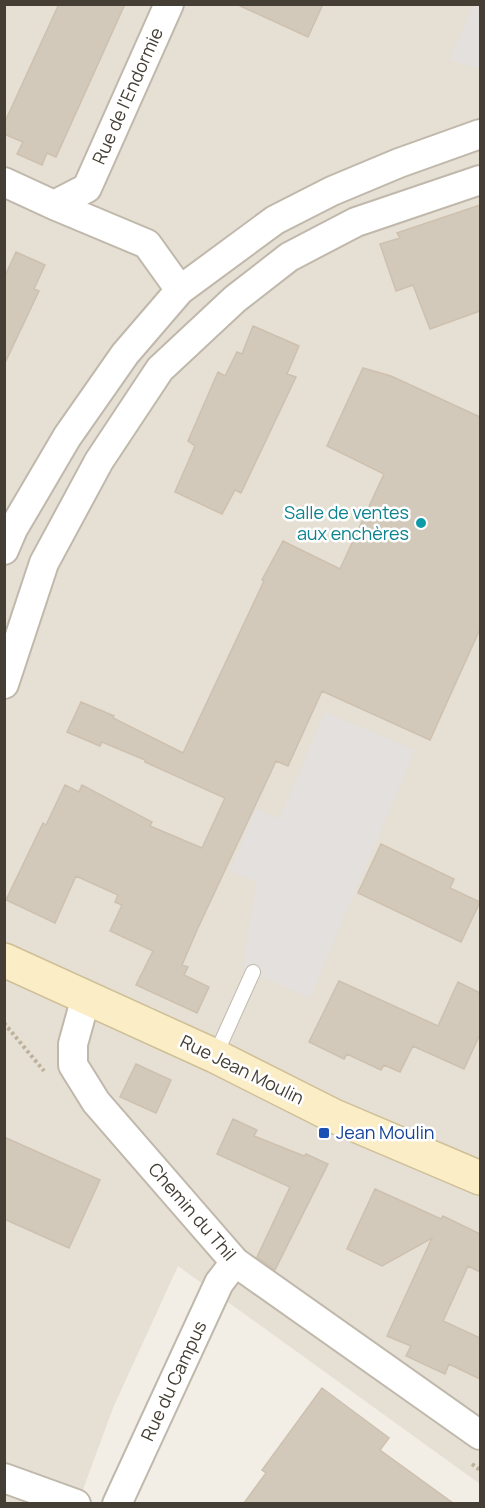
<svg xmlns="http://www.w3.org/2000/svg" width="485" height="1508" font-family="Manrope,sans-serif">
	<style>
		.residential { fill: #e5dfd4 }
		.parking { fill: #e3e0dd }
		.building { fill: #d3c9bb; stroke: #cdc0af; stroke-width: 1.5 }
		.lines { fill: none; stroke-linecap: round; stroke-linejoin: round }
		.lane-casing { stroke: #c0b8ab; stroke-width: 16 }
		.street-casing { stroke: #c0b8ab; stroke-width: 32 }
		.secondary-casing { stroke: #cfbf97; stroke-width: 36 }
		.path { stroke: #beb09a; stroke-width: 4; stroke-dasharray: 3 3; stroke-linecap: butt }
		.lane { stroke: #fff; stroke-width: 14 }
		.street { stroke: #fff; stroke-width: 28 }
		.secondary { stroke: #fbedc6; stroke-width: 33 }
		.culture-dot { fill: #0f9aa8; stroke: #fff; stroke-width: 2 }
		.transit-dot { fill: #1a4fb4; stroke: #fff; stroke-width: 2 }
		.labels { text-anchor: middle; stroke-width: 5; stroke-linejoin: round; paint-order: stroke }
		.street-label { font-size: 18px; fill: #443e35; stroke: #fff }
		.culture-label { font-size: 18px; fill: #0d838f; stroke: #fff; text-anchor: end }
		.transit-label { font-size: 18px; fill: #164399; stroke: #fff; text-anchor: start }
	</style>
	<rect width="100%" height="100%" fill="#f2eee5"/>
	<!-- residential -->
	<path class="residential" d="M5,5H480V1484L178,1266L113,1408L78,1503L5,1504Z"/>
	<!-- parking -->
	<path class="parking" d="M473,5H480V69L449,60Z
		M325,712L415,750L310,998L243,969L256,882L230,871L256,809L279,819Z"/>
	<!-- building -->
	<path class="building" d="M59,4H125L56,157L47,153L42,165L17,154L23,142L4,134V124Z
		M236,4H323L308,37Z
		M480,205V311L430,329L413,285L396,291L380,244L400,238L397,233Z
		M16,252L45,265L34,289L39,291L4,365V278Z
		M253,326L299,346L287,374L296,377L241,493L235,490L222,514L175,492L195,446L188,441L218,372L225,376L237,352L242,354Z
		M363,368L391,376L480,417V629L430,740L322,691L288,766L276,761L197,930L182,965L188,967L184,975L209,987L197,1013L136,985L153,951L110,931L122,905L115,902L118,895L76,876L55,923L6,900L43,823L46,825L65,785L79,792L82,785L152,822L150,826L202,848L225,798L145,762V760L102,742L100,746L67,732L81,702L114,716L113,718L183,753L264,581L262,580L283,541L340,569L384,474L327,446Z
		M381,844L454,879L450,888L480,902L461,942L358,893Z
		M339,981L438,1026L458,982L480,993V1034L464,1069L413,1046L400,1072L384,1065L381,1070L347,1054L344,1059L309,1042Z
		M136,1064L171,1080L156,1113L120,1097Z
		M233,1119L257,1130L254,1136L304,1156L306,1154L328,1164L275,1270L257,1257L290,1187L217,1154Z
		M4,1137L100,1180L69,1248L4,1219Z
		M375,1189L441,1219L443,1216L480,1234V1272L468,1266L443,1321L480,1338V1379L449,1364L445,1374L406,1356L411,1346L387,1336L432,1238L382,1266L347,1249Z
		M322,1388L389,1438L380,1450L453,1503H244L266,1473L262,1470Z"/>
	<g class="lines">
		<!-- lane casing -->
		<g class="lane-casing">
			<path id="lane" d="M215,1056L253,972"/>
		</g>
		<!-- street casing -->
		<g class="street-casing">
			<path id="street" d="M4,182L54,205L87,188L169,4
				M54,205L147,244L180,290
				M4,550L13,529L67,437L125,354L180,290L275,220L332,191L399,163L480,134
				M4,684L44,563L99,461L160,369L235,299L289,257L356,222L480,180
				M86,997L73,1044V1065L96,1102L235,1262L480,1435
				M4,1478L76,1504
				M117,1504L219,1283L235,1262"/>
		</g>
		<!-- secondary casing -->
		<g class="secondary-casing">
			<path id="secondary" d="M4,960L215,1056L334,1116L480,1178"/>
		</g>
		<!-- path -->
		<path class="path" d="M4,1023L44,1071
			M472,1464L480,1470"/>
		<!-- lane -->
		<use href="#lane" class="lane"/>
		<!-- street -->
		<use href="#street" class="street"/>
		<!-- secondary -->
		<use href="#secondary" class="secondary"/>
	</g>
	<!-- markers -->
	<circle class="culture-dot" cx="421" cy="523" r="6"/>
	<rect class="transit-dot" x="318" y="1127" width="12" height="12" rx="3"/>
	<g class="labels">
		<!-- street labels -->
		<g class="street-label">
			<text transform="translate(128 96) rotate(-66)" y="6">Rue de l'Endormie</text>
			<text transform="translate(242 1070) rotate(26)" y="6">Rue Jean Moulin</text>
			<text transform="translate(192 1212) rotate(49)" y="6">Chemin du Thil</text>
			<text transform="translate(174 1381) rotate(-65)" y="6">Rue du Campus</text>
		</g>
		<!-- culture labels -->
		<g class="culture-label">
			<text x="409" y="519">Salle de ventes<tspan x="409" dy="21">aux enchères</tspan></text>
		</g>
		<!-- transit labels -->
		<g class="transit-label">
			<text x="336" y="1139">Jean Moulin</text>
		</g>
	</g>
	<!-- border -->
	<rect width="485" height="1508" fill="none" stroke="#443e35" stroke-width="12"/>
</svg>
